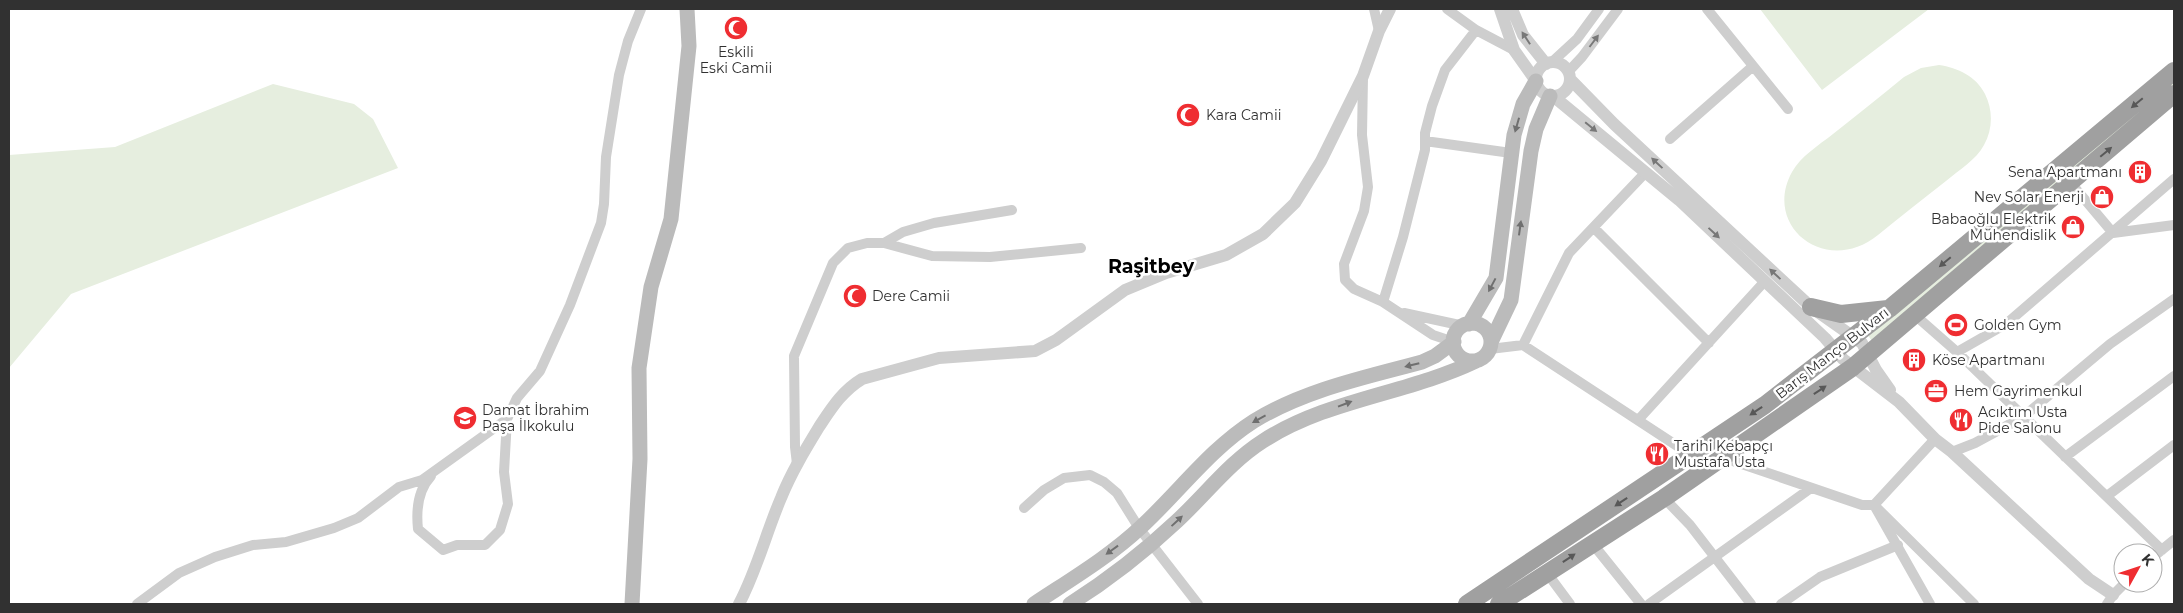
<svg xmlns="http://www.w3.org/2000/svg" width="2183" height="613" font-family="Montserrat,sans-serif">
	<style>
		.green { fill: #e6eedf }
		.lines { fill: none; stroke-linecap: round; stroke-linejoin: round }
		.minor { stroke: #cecece; stroke-width: 10 }
		.tertiary { stroke: #cecece; stroke-width: 12 }
		.secondary { stroke: #bbb; stroke-width: 15 }
		.trunk { stroke: #a0a0a0; stroke-width: 18 }
		.oneway { fill: #787878 }
		.oneway2 { fill: #585858 }
		.oneway3 { fill: #6f6f6f }
		.labels { text-anchor: middle; stroke-width: 5; stroke-linejoin: round; paint-order: stroke }
		.poi-label { font-size: 14px; fill: #313131; stroke: #fff; text-anchor: start }
		.street-label { font-size: 14px; fill: #313131; stroke: #fff }
		.district-label { font-size: 19px; font-weight: bold; fill: #000; stroke: #fff }
	</style>
	<rect width="100%" height="100%" fill="#fff"/>
	<!-- green -->
	<path class="green" d="M1760,9H1929L1822,90Z
		M1939,65C1958,68 1976,76 1985,94C1993,110 1993,129 1984,145C1976,160 1959,170 1946,181C1923,199 1900,217 1878,235C1826,277 1762,226 1792,172C1801,156 1819,145 1833,134C1857,115 1881,96 1904,77L1921,68Z
		M2174,80V89L1874,344L1867,334Z
		M273,84L354,104L373,119L398,168L71,294L9,368V155L115,147Z"/>
	<g class="lines">
		<!-- minor -->
		<path class="minor" d="M1374,9L1379,31
			M1447,9L1476,30L1514,50
			M1707,9L1788,109
			M1551,63L1577,39L1599,9
			M1568,72L1582,57L1618,9
			M1363,77L1362,135L1368,187L1364,211L1344,264L1345,280L1354,289L1383,302L1433,335L1454,342
			M1670,139L1752,67
			M1425,141L1511,153
			M2070,182L2113,233L2174,225
			M1594,228L1709,343
			M884,243L932,256L990,257L1081,248
			M1383,302L1403,237L1425,150V133L1432,106L1445,70L1476,30
			M1404,313L1464,326
			M1916,316L1957,352L2006,324L2174,179
			M1523,345L1569,253L1646,172
			M1490,349L1523,345L1691,455
			M1957,352L2162,550
			M1639,419L1765,281
			M1952,452L1975,443L2023,417L2110,344L2174,299
			M1721,457L1862,505H1874L1974,604
			M2065,457L2174,376
			M797,464L795,447L794,356L833,263L848,248L867,243H884L903,232L934,223L1012,210
			M431,476C418,490 416,510 418,529L443,550L457,545H485L500,530L508,504L504,472L507,419
			M2107,496L2174,445
			M1664,498L1690,525L1751,604
			M1024,508L1044,490L1064,478L1090,475L1104,482L1117,493L1139,528L1198,604
			M1592,543L1641,604
			M2153,557L2174,540
			M1547,573L1570,604
			M137,604L179,573L215,557L253,545L286,542L334,528L358,518L399,487L422,480L507,419L517,398L540,371L570,305L601,223L604,204L606,157L619,75L628,41L641,9
			M1649,604L1811,488
			M1781,604L1820,577L1898,545
			M1930,604L1874,505L1935,439
			M2107,604L2113,595L2125,583"/>
		<!-- tertiary -->
		<path class="tertiary" d="M1500,9L1514,50L1536,81
			M1512,9L1523,35L1546,64
			M1536 79a17 17 0 1 1 34 0a17 17 0 1 1-34 0Z
			M1570,79L1614,124L1811,307L1862,343L1876,370L1890,390
			M1553,96L1679,200L1825,338L1843,359L1899,402L1935,439L1952,452L2089,579L2113,595
			M739,604C757,570 766,533 781,498C791,473 805,450 819,427C831,409 842,391 862,379L939,358L1035,351L1056,340L1125,290L1166,273L1226,255L1263,234L1295,203L1321,161L1363,76L1379,31L1390,9"/>
		<!-- secondary -->
		<path class="secondary" d="M1453 342a19 19 0 1 1 38 0a19 19 0 1 1-38 0Z
			M1469,324L1496,278L1514,135L1523,104L1536,81
			M1491,342L1511,300L1531,151L1536,129L1550,96
			M632,604L640,459L639,368L651,287L671,219L689,46L687,9
			M1034,604C1070,580 1109,557 1141,527C1179,492 1210,449 1254,421C1304,390 1366,377 1422,362L1435,356L1454,342
			M1070,604C1108,580 1144,552 1177,521C1206,494 1230,462 1263,441C1328,399 1407,394 1476,361"/>
		<!-- trunk -->
		<path class="trunk" d="M1811,307L1841,314L1888,309
			M1467,604L1765,405L1889,309L2174,71
			M1499,604L1664,498L1853,367L2174,94"/>
	</g>
	<!-- one-way arrows -->
	<defs><path id="oneway-solid" d="M-6-.8H1V-3.2L6.5 0L1 3.2V.8H-6Z" transform="scale(1.25)"/></defs>
	<g class="oneway">
		<use href="#oneway-solid" transform="translate(1526 38) rotate(-123)"/>
		<use href="#oneway-solid" transform="translate(1594 41) rotate(-53)"/>
		<use href="#oneway-solid" transform="translate(1591 127) rotate(39)"/>
		<use href="#oneway-solid" transform="translate(1657 163) rotate(-137)"/>
		<use href="#oneway-solid" transform="translate(1714 233) rotate(43)"/>
		<use href="#oneway-solid" transform="translate(1775 274) rotate(-137)"/>
	</g>
	<g class="oneway2">
		<use href="#oneway-solid" transform="translate(2137 103) rotate(140)"/>
		<use href="#oneway-solid" transform="translate(2106 152) rotate(-40)"/>
		<use href="#oneway-solid" transform="translate(1945 262) rotate(140)"/>
		<use href="#oneway-solid" transform="translate(1820 390) rotate(-34)"/>
		<use href="#oneway-solid" transform="translate(1756 411) rotate(146)"/>
		<use href="#oneway-solid" transform="translate(1621 502) rotate(146)"/>
		<use href="#oneway-solid" transform="translate(1569 558) rotate(-34)"/>
	</g>
	<g class="oneway3">
		<use href="#oneway-solid" transform="translate(1517 125) rotate(106)"/>
		<use href="#oneway-solid" transform="translate(1520 228) rotate(-82)"/>
		<use href="#oneway-solid" transform="translate(1492 285) rotate(118)"/>
		<use href="#oneway-solid" transform="translate(1412 365) rotate(166)"/>
		<use href="#oneway-solid" transform="translate(1345 404) rotate(-21)"/>
		<use href="#oneway-solid" transform="translate(1259 419) rotate(151)"/>
		<use href="#oneway-solid" transform="translate(1177 521) rotate(-43)"/>
		<use href="#oneway-solid" transform="translate(1112 550) rotate(144)"/>
	</g>
	<!-- icons -->
	<defs>
		<g id="mosque-disc" transform="scale(1.25)"><circle r="9.5" fill="#ef2d31" stroke="#fff"/><path d="M3.5-4.9A6 6 0 1 0 3.5 4.9A5 5 0 1 1 3.5-4.9Z" fill="#fff"/></g>
		<g id="building-disc" transform="scale(1.25)"><circle r="9.5" fill="#ef2d31" stroke="#fff"/><path d="M-4-6H4V6H1V3H-1V6H-4ZM-2.5-4.3h1.7v1.8h-1.7ZM.8-4.3h1.7v1.8H.8ZM-2.5-1h1.7V.8h-1.7ZM.8-1h1.7V.8H.8Z" fill="#fff"/></g>
		<g id="shop-disc" transform="scale(1.25)"><circle r="9.5" fill="#ef2d31" stroke="#fff"/><path d="M-5-2.5h2.3a2.7 3.5 0 0 1 5.4 0H5L5.5 6h-11ZM-1.5-2.5h3a1.5 2.3 0 0 0-3 0Z" fill="#fff"/></g>
		<g id="stadium-disc" transform="scale(1.25)"><circle r="9.5" fill="#ef2d31" stroke="#fff"/><path d="M0-5a6.5 5 0 1 0 0 10a6.5 5 0 1 0 0-10ZM-3.5-1.8h7v3.6h-7Z" fill="#fff"/></g>
		<g id="office-disc" transform="scale(1.25)"><circle r="9.5" fill="#ef2d31" stroke="#fff"/><path d="M-6-3h4V-5.5h4V-3h4V5H-6ZM-1-4.5V-3h2v-1.5ZM-6 0V1H6V0Z" fill="#fff"/></g>
		<g id="school-disc" transform="scale(1.25)"><circle r="9.5" fill="#ef2d31" stroke="#fff"/><path d="M0-5L7-2L0 1L-7-2ZM-4 1L0 2.5L4 1V4Q0 6-4 4Z" fill="#fff"/></g>
		<g id="restaurant-disc" transform="scale(1.25)"><circle r="9.5" fill="#ef2d31" stroke="#fff"/><path d="M-5-6h1v4h1v-4h1v4h1v-4h1v5L-1.5 .5V6h-2V.5L-5-1ZM5-6V6H3V1.5H1.5Q1.5-4 5-6Z" fill="#fff"/></g>
	</defs>
	<g fill-rule="evenodd">
		<use href="#mosque-disc" x="736" y="28"/>
		<use href="#mosque-disc" x="1188" y="115"/>
		<use href="#building-disc" x="2140" y="172"/>
		<use href="#shop-disc" x="2102" y="197"/>
		<use href="#shop-disc" x="2073" y="227"/>
		<use href="#mosque-disc" x="855" y="296"/>
		<use href="#stadium-disc" x="1956" y="325"/>
		<use href="#building-disc" x="1914" y="360"/>
		<use href="#office-disc" x="1936" y="391"/>
		<use href="#school-disc" x="465" y="418"/>
		<use href="#restaurant-disc" x="1961" y="420"/>
		<use href="#restaurant-disc" x="1657" y="454"/>
	</g>
	<g class="labels">
		<!-- poi labels -->
		<g class="poi-label">
			<text x="736" y="57" text-anchor="middle">Eskili<tspan x="736" dy="16">Eski Camii</tspan></text>
			<text x="1206" y="120">Kara Camii</text>
			<text x="2122" y="177" text-anchor="end">Sena Apartmanı</text>
			<text x="2084" y="202" text-anchor="end">Nev Solar Enerji</text>
			<text x="2056" y="224" text-anchor="end">Babaoğlu Elektrik<tspan x="2056" dy="16">Mühendislik</tspan></text>
			<text x="872" y="301">Dere Camii</text>
			<text x="1974" y="330">Golden Gym</text>
			<text x="1932" y="365">Köse Apartmanı</text>
			<text x="1954" y="396">Hem Gayrimenkul</text>
			<text x="482" y="415">Damat İbrahim<tspan x="482" dy="16">Paşa İlkokulu</tspan></text>
			<text x="1978" y="417">Acıktım Usta<tspan x="1978" dy="16">Pide Salonu</tspan></text>
			<text x="1674" y="451">Tarihi Kebapçı<tspan x="1674" dy="16">Mustafa Usta</tspan></text>
		</g>
		<!-- street labels -->
		<g class="street-label">
			<text transform="translate(1832 353) rotate(-38)" y="5">Barış Manço Bulvarı</text>
		</g>
		<!-- district labels -->
		<g class="district-label">
			<text x="1151" y="273">Raşitbey</text>
		</g>
	</g>
	<!-- border -->
	<rect width="2183" height="613" fill="none" stroke="#313131" stroke-width="20"/>
	<!-- north arrow -->
	<g transform="translate(2138 568) rotate(50)"><circle r="24" fill="#ffffff" stroke="#adadad"/>
	<path d="M0-4L9 19L0 12L-9 19Z" fill="#ef2d31"/>
	<text y="-8" font-size="14" font-weight="bold" text-anchor="middle" fill="#313131">K</text>
	</g>
</svg>
